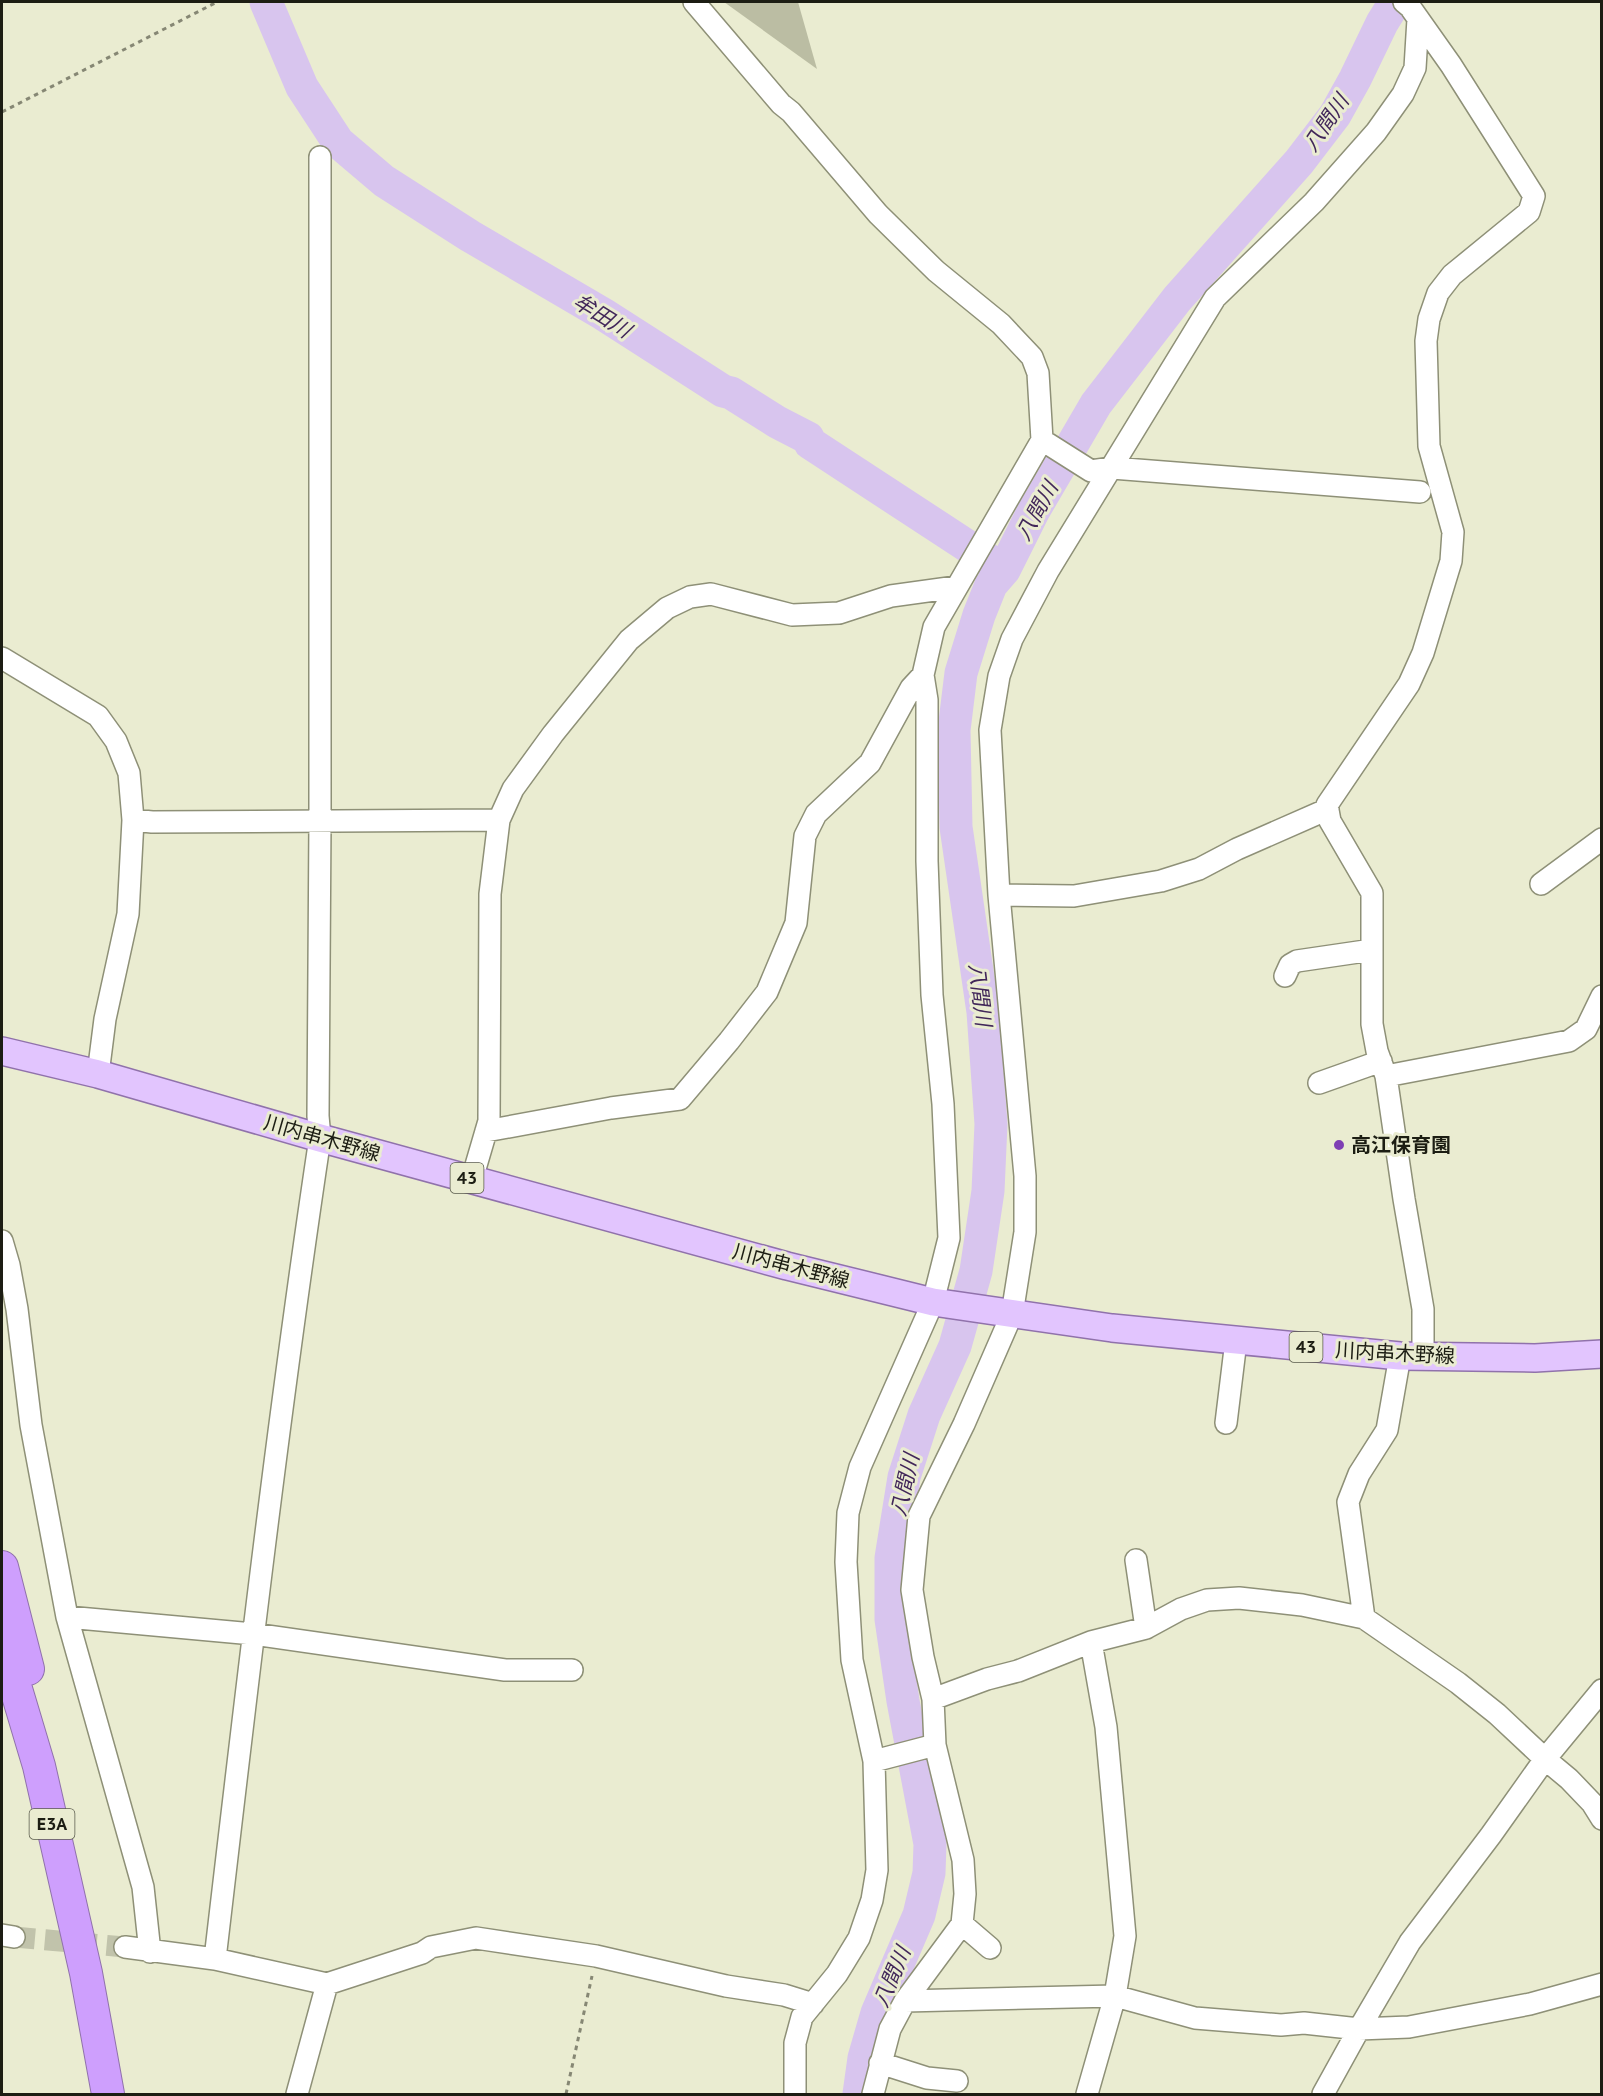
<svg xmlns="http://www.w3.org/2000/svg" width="1603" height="2096" font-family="'PT Sans','Noto Sans JP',sans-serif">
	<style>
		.green { fill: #bbbda3 }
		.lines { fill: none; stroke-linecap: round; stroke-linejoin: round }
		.river { stroke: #d8c5ee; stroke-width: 33 }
		.minor-tunnel { stroke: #c1c3ab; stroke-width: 21; stroke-dasharray: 21 10; stroke-linecap: butt }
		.minor-casing { stroke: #8e9077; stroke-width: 24 }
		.major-casing { stroke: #9072ab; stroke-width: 30 }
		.highway-casing { stroke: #9072ab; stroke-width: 34 }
		.path { stroke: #868774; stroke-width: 3; stroke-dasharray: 4.5 4.5; stroke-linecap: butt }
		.minor { stroke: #fff; stroke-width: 21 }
		.major { stroke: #e2c5fe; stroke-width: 27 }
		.highway { stroke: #ce9ffd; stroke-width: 32 }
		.poi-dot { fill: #7f3fb4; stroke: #eaecd1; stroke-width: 2 }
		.labels { text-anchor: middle; stroke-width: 6; stroke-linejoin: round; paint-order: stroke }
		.shield { fill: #eaecd1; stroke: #5a5b4c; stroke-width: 1.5 }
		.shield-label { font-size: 18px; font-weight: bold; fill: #1c1d13 }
		.street-label { font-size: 20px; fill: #1c1d13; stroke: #eaecd1 }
		.poi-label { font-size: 20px; font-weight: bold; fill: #1c1d13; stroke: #eaecd1; text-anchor: start }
		.water-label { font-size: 21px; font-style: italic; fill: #42275a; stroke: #eaecd1 }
	</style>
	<rect width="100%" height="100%" fill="#eaecd1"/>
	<!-- green -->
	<path class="green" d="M724,2H798L817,69Z"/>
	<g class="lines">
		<!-- river -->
		<path class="river" d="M266,2L302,87L338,142L384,181L470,236L603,314L723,391L731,393L777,422L808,438L810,443L1004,570
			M859,2094L864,2058L877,2013L919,1915L929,1873L930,1844L903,1701L891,1619V1558L904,1477L924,1415L955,1346L976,1271L988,1191L991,1124L983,1012L956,827L954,730L961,673L979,615L991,585L1004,570L1033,512L1096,404L1177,299L1299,162L1335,115L1355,79L1382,23L1395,2"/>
		<!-- minor-tunnel -->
		<path class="minor-tunnel" d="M14,1937L125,1947"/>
		<!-- minor casing -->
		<g class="minor-casing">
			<path id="minor" d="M694,2L781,104L791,112L878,214L936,271L1001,324L1032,357L1038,373L1042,440L934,627L923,675L927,700V861L932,995L943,1104L949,1238L933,1302L860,1467L848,1513L846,1562L852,1660L874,1761L877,1870L872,1900L859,1938L837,1974L802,2017L795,2043V2094
				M1404,2L1410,7L1451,65L1534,196L1529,212L1452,275L1438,293L1429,319L1426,341L1429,446L1453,532L1451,561L1423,653L1409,684L1327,805L1330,821L1372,893V1024L1377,1051L1386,1076L1404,1199L1423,1309V1357
				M1042,440L1091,471L1112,468L1420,492
				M2,658L98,716L116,741L129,773L133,820L128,914L105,1019L98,1074
				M133,820L152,822L499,820
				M1541,884L1602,839
				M999,895L1074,896L1161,881L1199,869L1237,849L1328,809
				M1285,976L1290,965L1297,961L1372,950
				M1386,1076L1569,1041L1586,1029L1602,996
				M1319,1083L1381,1061
				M486,1131L611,1108L680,1099L729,1041L767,992L796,923L805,836L816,814L870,763L911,688L923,675
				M472,1179L489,1121L490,894L499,820L513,789L553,734L629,640L667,608L690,597L711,594L792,615L839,613L891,596L956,587
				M2,1241L9,1265L17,1309L31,1425L67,1617L143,1887L150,1952
				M1226,1423L1236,1341
				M1136,1560L1146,1628
				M67,1617L253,1634L505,1670H572
				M1364,1618L1348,1502L1359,1474L1387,1430L1400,1356
				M933,1699L987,1679L1018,1671L1091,1642L1146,1628L1181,1609L1207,1600L1239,1598L1302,1605L1364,1618L1458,1683L1497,1714L1545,1759L1569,1779L1592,1803L1602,1819
				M874,1761L935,1745
				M962,1924L990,1948
				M2,1935L14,1937
				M125,1947L215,1959L327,1984L422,1953L431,1947L476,1938L596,1956L726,1986L784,1995L813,2004
				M215,1959C247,1685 279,1411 320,1138L318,1116L320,820V157
				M905,2001L1115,1996L1195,2018L1281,2025L1304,2023L1359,2029L1409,2027L1530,2004L1602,1984
				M880,2063L927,2078L957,2081
				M297,2094L327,1984
				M873,2094L890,2029L905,2001L962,1924L965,1894L963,1860L935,1745L933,1699L923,1657L912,1590L919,1516L964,1424L1012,1314L1025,1232V1176L999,895L990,730L999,676L1012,639L1048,571L1215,298L1314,202L1376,132L1403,94L1415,68L1418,19
				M1087,2094L1115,1996L1125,1936L1106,1727L1091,1642
				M1323,2094L1359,2029L1410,1942L1491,1835L1545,1759L1602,1690"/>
		</g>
		<!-- major casing -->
		<g class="major-casing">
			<path id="major" d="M2,1051L98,1074L320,1138L787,1266L933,1302L1112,1328L1400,1356L1535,1358L1602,1354"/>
		</g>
		<!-- highway casing -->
		<g class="highway-casing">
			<path id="highway" d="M2,1567L28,1669
				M2,1642L39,1766L86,1973L108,2094"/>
		</g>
		<!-- path -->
		<path class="path" d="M2,112L217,2
			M566,2094L592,1976"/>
		<!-- minor -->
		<use href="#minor" class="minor"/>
		<!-- major -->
		<use href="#major" class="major"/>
		<!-- highway -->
		<use href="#highway" class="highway"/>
	</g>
	<!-- markers -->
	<circle class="poi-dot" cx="1339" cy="1145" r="6"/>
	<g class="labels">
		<!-- shield labels -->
		<g class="shield">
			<rect x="450.5" y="1163" width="33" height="30" rx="4.5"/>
			<rect x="1289.5" y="1332" width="33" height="30" rx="4.5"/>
			<rect x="29.5" y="1809" width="45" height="30" rx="4.5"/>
		</g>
		<g class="shield-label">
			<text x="467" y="1184">43</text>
			<text x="1306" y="1353">43</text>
			<text x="52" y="1830">E3A</text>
		</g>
		<!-- street labels -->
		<g class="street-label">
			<text transform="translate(322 1138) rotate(16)" y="7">川内串木野線</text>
			<text transform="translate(791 1266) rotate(15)" y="7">川内串木野線</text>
			<text transform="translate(1395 1353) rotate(3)" y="7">川内串木野線</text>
		</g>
		<!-- poi labels -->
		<g class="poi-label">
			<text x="1351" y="1152">高江保育園</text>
		</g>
		<!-- water labels -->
		<g class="water-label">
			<text transform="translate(1326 123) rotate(-56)" y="7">八間川</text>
			<text transform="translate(602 316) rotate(32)" y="7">牟田川</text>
			<text transform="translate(1037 511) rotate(-61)" y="7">八間川</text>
			<text transform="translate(980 995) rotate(83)" y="7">八間川</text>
			<text transform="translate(905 1485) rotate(-77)" y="7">八間川</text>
			<text transform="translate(892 1977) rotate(-67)" y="7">八間川</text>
		</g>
	</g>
	<!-- border -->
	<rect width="1603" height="2096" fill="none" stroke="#1c1d13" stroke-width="6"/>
</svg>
